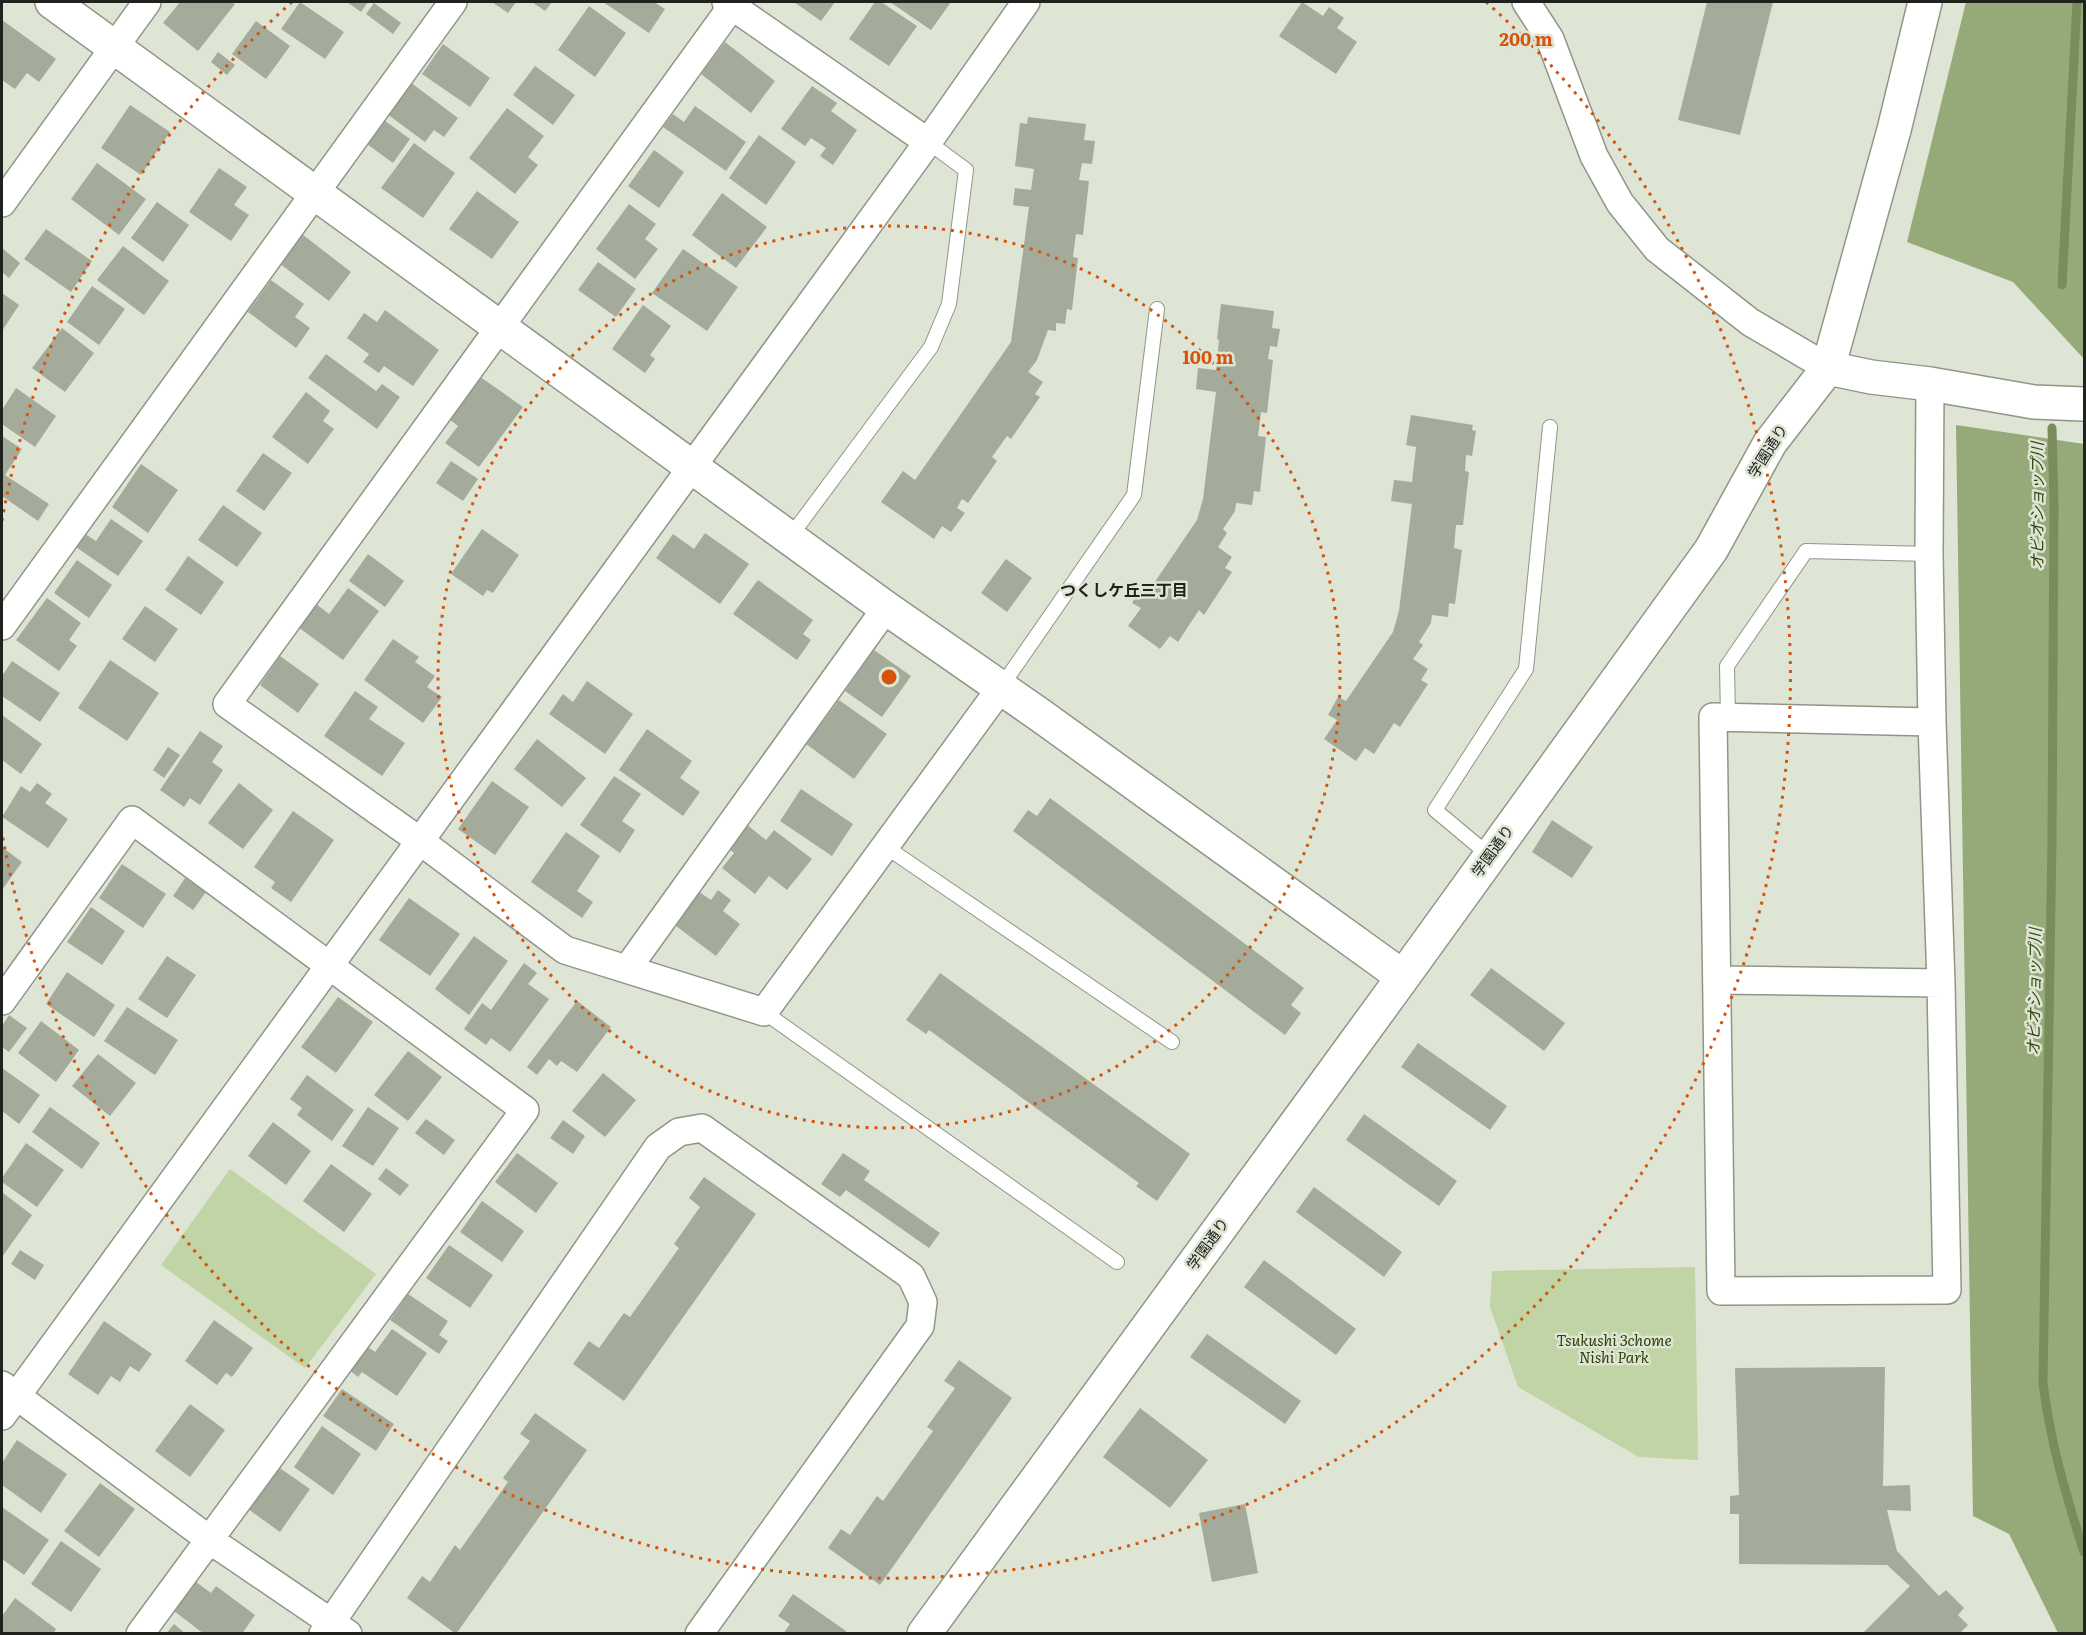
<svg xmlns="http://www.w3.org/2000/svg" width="2086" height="1635" font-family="Literata,'Noto Sans JP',serif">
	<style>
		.green { fill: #c0d4a5 }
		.forest { fill: #95aa78 }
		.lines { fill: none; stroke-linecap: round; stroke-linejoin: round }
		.stream { stroke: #788c5c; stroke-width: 9 }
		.building { fill: #a4ab9b }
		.service-casing { stroke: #909687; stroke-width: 16 }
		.minor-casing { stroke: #909687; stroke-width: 30 }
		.tertiary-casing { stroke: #909687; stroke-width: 36 }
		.service { stroke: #fff; stroke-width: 14 }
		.minor { stroke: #fff; stroke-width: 27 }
		.tertiary { stroke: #fff; stroke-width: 33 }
		.ring { fill: none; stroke: #d4540e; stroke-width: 3; stroke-dasharray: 3 6 }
		.labels { text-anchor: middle; stroke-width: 5; stroke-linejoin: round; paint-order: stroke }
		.street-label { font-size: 15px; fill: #20221d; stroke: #dee5d5 }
		.park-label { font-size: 15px; font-style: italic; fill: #2d4006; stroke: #dee5d5 }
		.water-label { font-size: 16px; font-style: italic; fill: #33460e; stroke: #dee5d5 }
		.neighbourhood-label { font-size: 16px; font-weight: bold; fill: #20221d; stroke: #dee5d5 }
		.centre { fill: #d4540e; stroke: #dee5d5; stroke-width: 3 }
		.ring-label { font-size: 18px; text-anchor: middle; font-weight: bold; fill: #d4540e; stroke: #dee5d5; stroke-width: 5; stroke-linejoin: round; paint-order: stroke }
	</style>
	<rect width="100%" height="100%" fill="#dee5d5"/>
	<!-- green -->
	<path class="green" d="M230,1169L376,1274L305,1368L161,1265Z
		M1695,1267L1698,1460L1639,1457L1518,1387L1490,1307L1492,1271Z"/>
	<!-- forest -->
	<path class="forest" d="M1966,2H2084V359L2013,282L1907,242Z
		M1956,425L2084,444V1633H2058L2009,1534L1973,1516Z"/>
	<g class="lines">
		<!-- stream -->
		<path class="stream" d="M2062,285L2077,2
			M2052,428L2054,505L2052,842L2043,1383C2050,1441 2066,1496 2084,1552"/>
	</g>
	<!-- building -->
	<path class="building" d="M180,2H231L235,4L198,51L163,23Z
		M300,2L344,32L325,59L281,29Z
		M347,2H368L361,12Z
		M492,2H516L508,13Z
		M532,2H552L545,11Z
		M603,2H654L665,9L649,33Z
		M794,2H835L821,21Z
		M875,2H881L917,26L889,66L849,39Z
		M890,2H951L931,30Z
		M1302,2L1323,16L1329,7L1344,18L1337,28L1357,42L1336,74L1279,36Z
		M1707,2H1773L1740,135L1678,120Z
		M374,3L401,23L393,34L366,14Z
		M589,6L626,33L595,77L558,50Z
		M2,20L56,59L39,82L27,73L15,89L2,80Z
		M256,21L290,46L266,79L232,54Z
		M725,42L775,81L751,113L701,74Z
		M443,44L490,78L470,107L422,74Z
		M218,52L235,65L227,75L211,62Z
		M535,66L575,95L553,125L513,95Z
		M410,82L458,118L444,137L434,130L425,142L387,114Z
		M812,86L837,103L831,111L857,130L833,165L820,156L826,148L811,138L805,146L781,129Z
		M130,105L170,132L141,175L101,148Z
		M695,106L746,142L726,171L663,127L673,114L684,122Z
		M507,108L544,136L528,157L538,165L515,194L469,158Z
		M377,115L410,139L393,163L360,139Z
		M1028,117L1086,124L1084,140L1095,141L1092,164L1082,163L1079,180L1089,181L1083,235L1076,234L1073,257L1078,258L1072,310L1067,309L1065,324L1056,323V331L1048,330L1037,360L1028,372L1043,382L1035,394L1040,397L1011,439L1007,436L992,457L997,461L968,503L962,499L957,508L965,513L951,532L942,526L934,539L881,502L903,471L915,480L1011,342L1029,207L1013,205L1015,188L1031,190L1034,169L1015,166L1020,123L1027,124Z
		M759,135L796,162L766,205L729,178Z
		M414,143L455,173L423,218L381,188Z
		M654,150L684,172L659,208L628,186Z
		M97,163L146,199L119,235L71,199Z
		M219,168L247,187L234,205L249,215L231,241L189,212Z
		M477,191L519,222L492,259L449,229Z
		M722,193L767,227L736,268L692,235Z
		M157,202L189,225L163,262L131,238Z
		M629,204L656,224L645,239L658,249L635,279L596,249Z
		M46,229L92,261L71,292L24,259Z
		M298,231L351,272L329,301L275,260Z
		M123,246L169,281L144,315L97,280Z
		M2,248L20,263L9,278L2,272Z
		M683,249L738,287L707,331L652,293Z
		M598,262L636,289L616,317L578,290Z
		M271,280L304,304L295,317L310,328L296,348L248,312Z
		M92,286L125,309L99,345L67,322Z
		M2,293L19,305L2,331Z
		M1221,304L1274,311L1272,328L1280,329L1277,347L1270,346L1268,359L1273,360L1267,413L1261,412L1258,436L1266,437L1260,492L1254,491L1252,505L1236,503L1235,511L1223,529L1227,533L1218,547L1232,557L1225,568L1232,572L1204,615L1199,610L1178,642L1170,636L1160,649L1128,626L1141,608L1132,603L1143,585L1150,589L1197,520L1203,499L1216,392L1196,389L1198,368L1216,370L1219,340L1217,339Z
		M643,305L671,326L650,355L655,359L645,373L612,349Z
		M385,310L439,350L413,386L384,366L379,373L363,362L369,354L347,338L364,313L377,322Z
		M62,328L94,353L65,392L32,368Z
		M326,354L376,391L382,384L400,397L377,429L308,378Z
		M479,376L523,407L479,467L445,443L458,426L449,419Z
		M16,388L56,416L35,447L2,424V410Z
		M306,392L330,411L323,421L334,429L308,464L272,437Z
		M1411,415L1473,425L1472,430L1476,431L1472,456L1466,455L1465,471L1469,472L1463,525H1456L1454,548L1462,550L1455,604L1449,603L1448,617L1432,615L1431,623L1419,642L1423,645L1413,659L1428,669L1421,680L1428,684L1400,727L1394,723L1374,754L1365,748L1356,761L1324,739L1337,720L1328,715L1338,697L1346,701L1393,632L1399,611L1412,504L1391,501L1394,480L1412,482L1416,447L1406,445Z
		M2,436L22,449L5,475L49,504L38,521L2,496Z
		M263,453L292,473L264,511L236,491Z
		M451,461L478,479L463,501L436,483Z
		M141,464L178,490L148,533L112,507Z
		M223,505L262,533L237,567L198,540Z
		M111,519L143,541L118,576L67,541L76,528L96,541Z
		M482,529L519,555L493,593L487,590L483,596L451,574Z
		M705,533L749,564L720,604L656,558L673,534L694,549Z
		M368,554L404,581L385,607L349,581Z
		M188,556L224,582L201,615L165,590Z
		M1006,559L1032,578L1007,612L981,593Z
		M77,560L112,585L89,618L54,593Z
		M758,580L813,620L803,634L811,640L797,660L733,614Z
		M348,588L379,611L343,660L298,627L315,603L329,614Z
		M47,598L81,623L69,640L77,646L59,671L16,640Z
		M145,606L178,629L155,662L122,639Z
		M393,639L419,657L415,662L435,676L427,687L442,697L423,723L364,680Z
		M874,650L911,676L882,717L845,691Z
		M280,656L319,684L298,713L260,685Z
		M110,660L159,693L127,741L78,708Z
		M12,661L60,693L40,722L2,696V676Z
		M587,681L633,714L605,754L549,714L563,694L573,702Z
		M355,691L378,707L369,719L405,743L382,776L324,736Z
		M839,700L887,734L854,779L806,744Z
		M2,715L42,744L21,774L2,760Z
		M647,729L692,761L680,778L700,792L683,816L619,770Z
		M200,731L223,746L212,762L223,770L200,805L190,798L184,807L160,790Z
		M537,739L586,778L562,807L514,769Z
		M168,747L180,755L164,778L153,770Z
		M614,776L641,794L622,821L635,830L620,853L580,825Z
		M492,781L529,807L495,855L458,829Z
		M37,783L52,794L45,803L68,819L48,848L2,817L21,786L30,792Z
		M239,783L273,810L243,849L208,823Z
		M801,789L853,824L832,856L780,821Z
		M1050,798L1304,988L1291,1005L1301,1013L1285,1035L1013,831L1028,810L1037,816Z
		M293,811L334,840L291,902L271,888L275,882L254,867Z
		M741,820L766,840L774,830L812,859L787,890L769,876L755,894L722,868L734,853L723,844Z
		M1552,820L1593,847L1572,878L1532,852Z
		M566,832L600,856L577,891L593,902L582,918L531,882Z
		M2,847L22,862L2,890Z
		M122,864L166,894L143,928L99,898Z
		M185,878L206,892L193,910L173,896Z
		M692,887L711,900L718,890L731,900L723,911L740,924L716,956L668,920Z
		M409,898L460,934L430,976L379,940Z
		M91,907L125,931L102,965L67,942Z
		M474,936L508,961L469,1015L435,989Z
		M167,956L196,975L167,1018L138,999Z
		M524,963L537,973L528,984L549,999L510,1052L491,1038L486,1045L464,1029L482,1003L491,1010Z
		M1491,968L1565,1023L1544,1051L1470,995Z
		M67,972L115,1005L94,1037L46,1004Z
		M940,973L1190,1154L1157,1201L1136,1186L1139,1183L929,1030L926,1034L906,1020Z
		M338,997L373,1022L336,1073L301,1047Z
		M577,1001L611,1027L577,1072L561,1061L557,1066L549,1059L537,1075L527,1067Z
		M127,1007L178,1040L155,1075L104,1041Z
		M9,1015L27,1028L9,1052L2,1047V1026Z
		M41,1021L79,1050L56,1082L18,1053Z
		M1418,1043L1507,1106L1490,1130L1401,1067Z
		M408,1051L442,1077L408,1121L374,1095Z
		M98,1054L136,1083L110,1116L72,1086Z
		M2,1068L40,1095L19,1124L2,1111Z
		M603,1073L636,1100L605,1137L572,1111Z
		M307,1075L354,1110L332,1141L297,1115L302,1108L290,1099Z
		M50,1107L100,1143L82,1169L32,1132Z
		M368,1107L399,1128L373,1166L342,1146Z
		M1364,1114L1457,1181L1439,1206L1346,1140Z
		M426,1119L455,1140L444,1155L415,1133Z
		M563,1120L585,1136L573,1154L550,1138Z
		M273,1122L311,1151L286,1185L248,1156Z
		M26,1143L64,1170L37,1207L2,1182V1178Z
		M517,1153L558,1183L536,1213L495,1182Z
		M843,1153L870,1171L864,1180L940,1233L929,1248L846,1190L840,1197L821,1184Z
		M331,1164L372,1194L344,1232L303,1201Z
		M386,1168L409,1185L400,1196L378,1179Z
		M704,1177L756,1214L624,1401L573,1364L589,1341L599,1348L624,1313L630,1317L679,1248L674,1244L700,1207L689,1198Z
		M1314,1187L1402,1252L1384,1277L1296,1212Z
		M3,1193L32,1215L2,1257V1195Z
		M482,1201L524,1231L502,1262L460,1232Z
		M449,1245L493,1275L470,1308L426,1278Z
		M20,1250L44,1265L35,1280L11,1264Z
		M1264,1260L1356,1329L1336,1355L1244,1287Z
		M408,1294L448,1321L439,1335L448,1341L439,1354L390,1320Z
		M214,1320L253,1348L232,1377L226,1373L217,1385L185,1361Z
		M104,1321L152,1354L139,1372L130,1366L120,1382L111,1376L98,1395L68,1374Z
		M392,1329L427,1353L397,1396L362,1372L358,1377L348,1369L365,1345L375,1352Z
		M1207,1334L1301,1401L1285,1424L1190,1357Z
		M959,1360L1012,1398L880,1585L828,1548L841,1529L850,1535L877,1496L883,1501L933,1431L927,1427L955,1388L944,1381Z
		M1885,1367L1883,1486L1910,1485L1911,1511L1887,1510L1897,1551L1939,1596L1946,1590L1964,1608L1958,1615L1968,1625L1959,1634H1862L1910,1586L1887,1565L1739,1564V1514H1730V1496L1739,1495L1735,1368Z
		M342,1389L394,1424L376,1451L323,1416Z
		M190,1404L225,1430L190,1477L155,1451Z
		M1140,1408L1208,1460L1170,1508L1103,1457Z
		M535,1413L587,1450L456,1634L407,1598L422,1576L430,1582L455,1545L460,1550L508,1482L503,1478L530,1441L520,1434Z
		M322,1426L361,1454L333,1495L294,1467Z
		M17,1440L67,1474L41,1513L2,1485V1463Z
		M274,1464L310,1489L280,1532L244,1506Z
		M100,1483L135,1509L99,1557L64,1531Z
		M1245,1504L1258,1573L1212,1582L1199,1513Z
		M2,1507L49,1540L24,1575L2,1559Z
		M61,1541L101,1569L71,1612L31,1584Z
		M196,1582L211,1593L216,1586L255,1615L242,1634H204L174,1611Z
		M793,1594L846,1631L844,1634H783L790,1624L778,1616Z
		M15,1598L56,1629L53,1634H2V1616Z
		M174,1624L186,1634H166Z"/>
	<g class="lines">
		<!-- service casing -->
		<g class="service-casing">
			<path id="service" d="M790,537L931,347L949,304L966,170L928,142
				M1001,687L1134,495L1157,309
				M1728,717L1727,666L1806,551L1929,554
				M886,847L1172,1042
				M1490,856L1435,810L1526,669L1550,427
				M764,1012L1117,1262"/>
		</g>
		<!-- minor casing -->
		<g class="minor-casing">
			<path id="minor" d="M726,2L928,142
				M735,2L227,704L420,841L565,950L764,1012L1000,689
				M1526,2L1550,39L1594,156L1620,203L1657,249L1750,322L1828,368
				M2,203L147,2
				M1930,384L1929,554L1932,722L1941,983L1947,1290L1721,1291L1713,717L1932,722
				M2,626L453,2
				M627,969L886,608
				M1717,980L1941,983
				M2,1001L132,820L525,1110L140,1634
				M2,1385L210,1540L348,1634
				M2,1416L928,142L1026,2
				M323,1634L658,1147L679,1132L702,1128L911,1276L923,1302L920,1326L699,1634"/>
		</g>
		<!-- tertiary casing -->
		<g class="tertiary-casing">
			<path id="tertiary" d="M52,2L886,608L1040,715L1403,977
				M1828,368L1871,377L1930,384L2034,402L2084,404
				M924,1634L1403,977L1711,550L1770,443L1828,368L1894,130L1925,2"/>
		</g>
		<!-- service -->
		<use href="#service" class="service"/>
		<!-- minor -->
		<use href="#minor" class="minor"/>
		<!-- tertiary -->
		<use href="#tertiary" class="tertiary"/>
	</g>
	<!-- distance rings -->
	<g class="ring">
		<circle cx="889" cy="677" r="451"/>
		<path d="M2 521A901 901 0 0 1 292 2M1486 2A901 901 0 1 1 2 833"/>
	</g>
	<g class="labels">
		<!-- street labels -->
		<g class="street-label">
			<text transform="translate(1768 451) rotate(-58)" y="5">学園通り</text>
			<text transform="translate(1493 851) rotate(-54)" y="5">学園通り</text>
			<text transform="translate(1208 1244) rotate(-54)" y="5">学園通り</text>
		</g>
		<!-- park labels -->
		<g class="park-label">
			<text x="1614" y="1346">Tsukushi 3chome<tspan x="1614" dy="17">Nishi Park</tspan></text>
		</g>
		<!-- water labels -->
		<g class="water-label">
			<text transform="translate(2037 506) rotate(-90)" y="6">オビオショップ川</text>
			<text transform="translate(2034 992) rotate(-89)" y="6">オビオショップ川</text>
		</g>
		<!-- neighbourhood labels -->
		<g class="neighbourhood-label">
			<text x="1124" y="596">つくしケ丘三丁目</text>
		</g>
	</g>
	<circle cx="889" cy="677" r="9" class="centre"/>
	<g class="ring-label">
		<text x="1526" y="46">200 m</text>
		<text x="1208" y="364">100 m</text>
	</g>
	<!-- border -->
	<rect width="2086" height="1635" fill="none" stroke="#20221d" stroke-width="6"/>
</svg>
